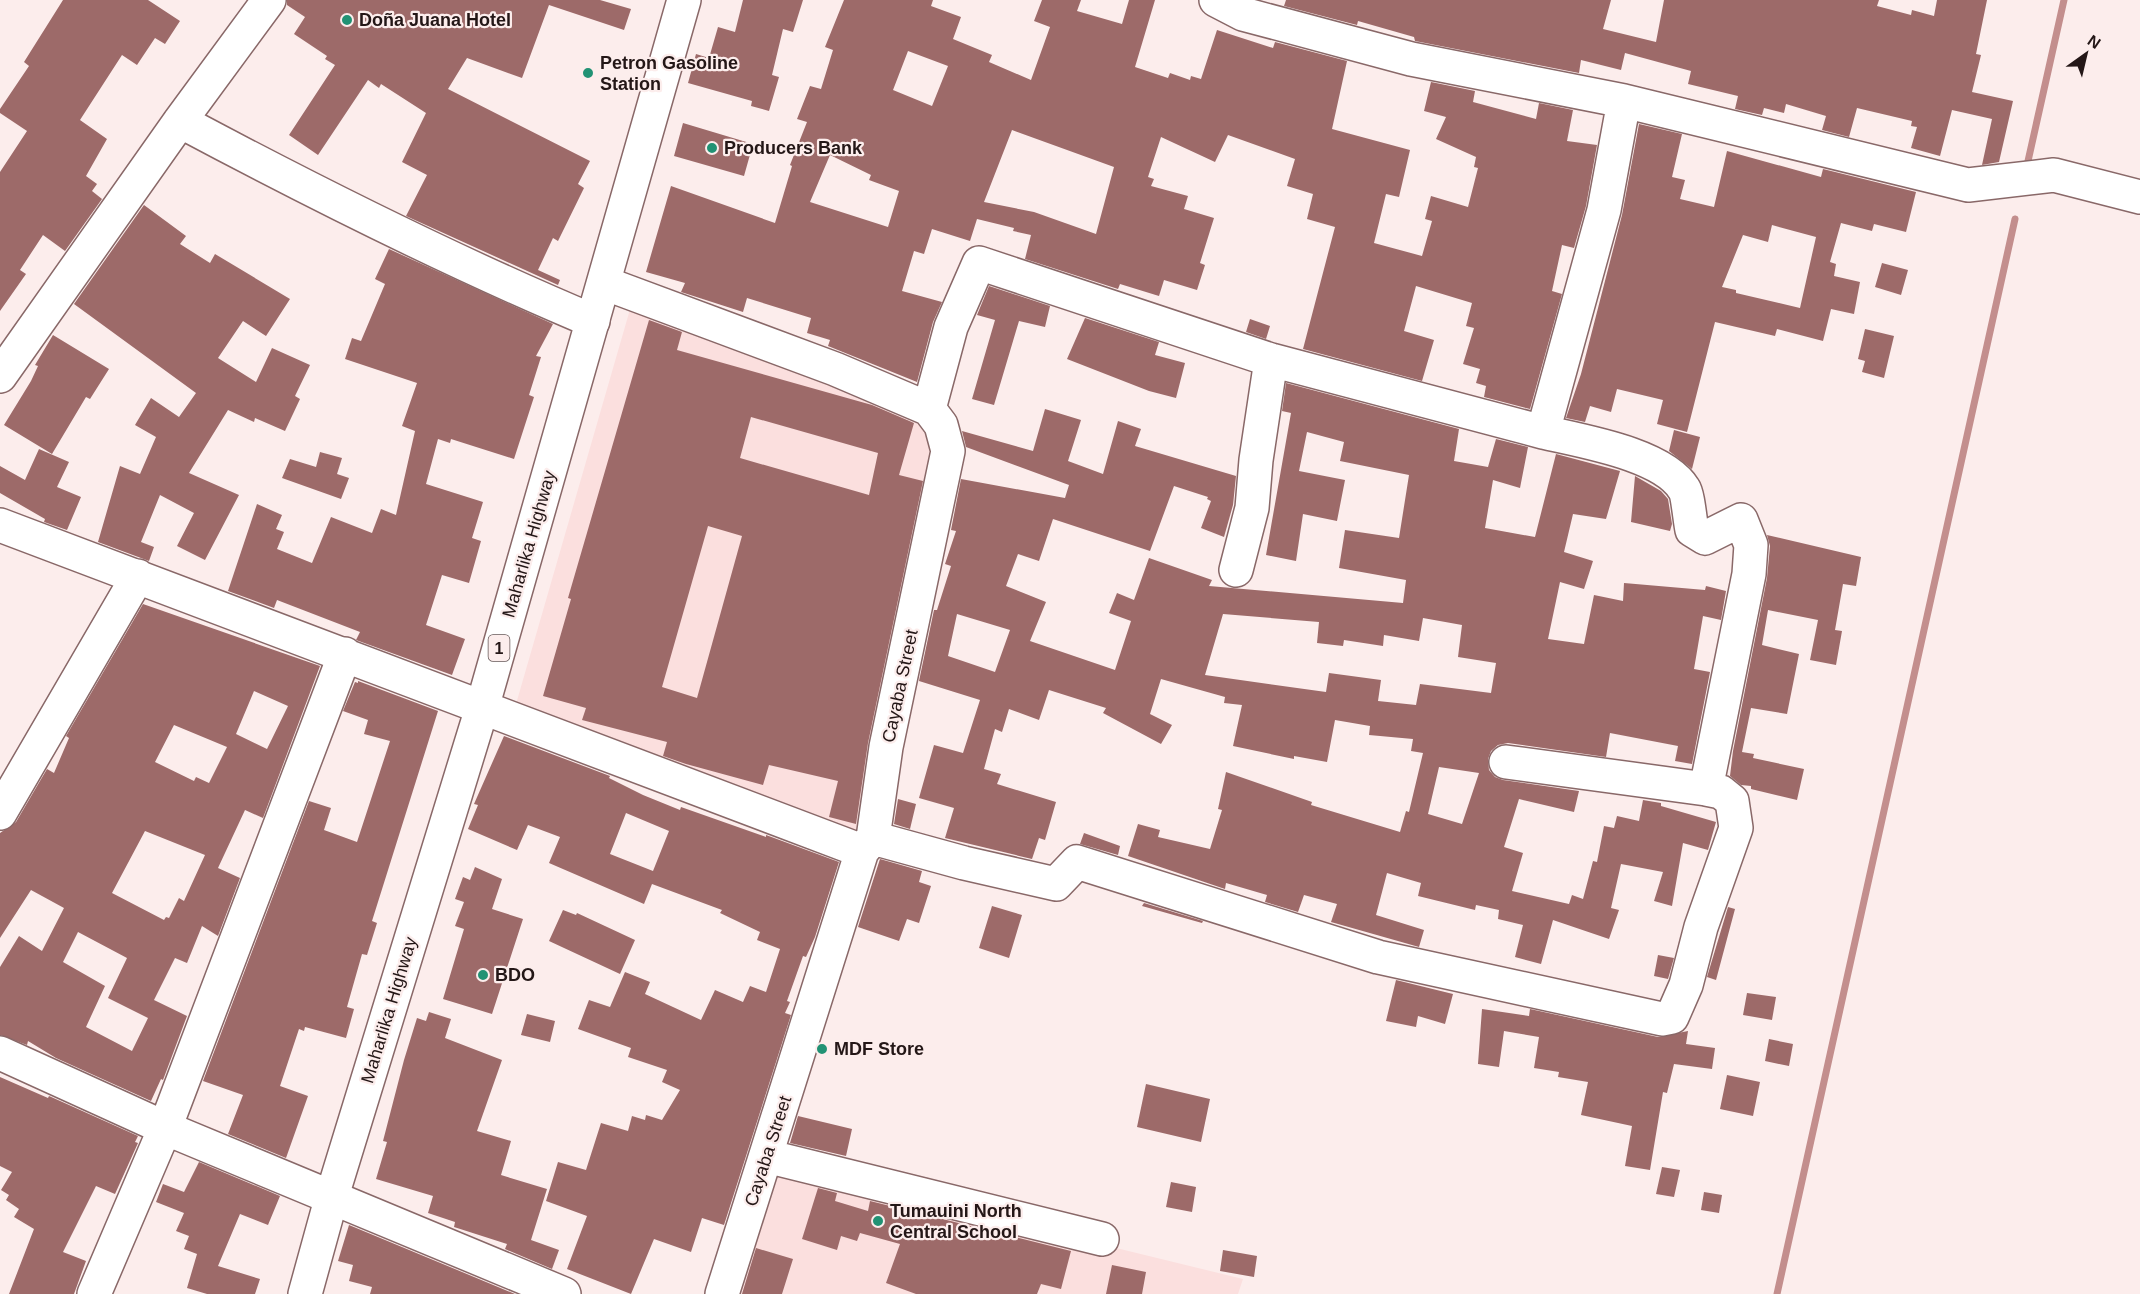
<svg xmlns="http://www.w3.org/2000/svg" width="2140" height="1294" font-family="Helvetica,sans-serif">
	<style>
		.built { fill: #fbdfde }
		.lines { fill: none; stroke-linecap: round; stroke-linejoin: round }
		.stream { stroke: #c38e8d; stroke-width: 7 }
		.building { fill: #9d6a69; fill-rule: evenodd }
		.minor-casing { stroke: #896868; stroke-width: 36 }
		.major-casing { stroke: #896868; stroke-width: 36 }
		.minor { stroke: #fff; stroke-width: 33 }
		.major { stroke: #fff; stroke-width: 33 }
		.poi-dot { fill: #219274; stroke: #fcedec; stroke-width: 2 }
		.labels { text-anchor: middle; stroke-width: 4.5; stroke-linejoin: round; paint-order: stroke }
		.shield { fill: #fcedec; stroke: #655757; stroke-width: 1.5 }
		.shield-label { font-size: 16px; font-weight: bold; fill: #241717 }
		.poi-label { font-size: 18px; font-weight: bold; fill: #241717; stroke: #fcedec; text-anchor: start }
		.street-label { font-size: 18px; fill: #241717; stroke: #fcedec }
	</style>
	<rect width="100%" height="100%" fill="#fcedec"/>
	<!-- built -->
	<path class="built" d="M633,299L922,414L933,445L901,670L854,841L514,711Z
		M768,1163L1243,1279L1238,1294H730Z"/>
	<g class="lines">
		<!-- stream -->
		<path class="stream" d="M2026,170L2064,0
			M1777,1294L2015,219"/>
	</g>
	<!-- building -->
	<path class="building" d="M63,0H148L180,21L165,44L155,38L137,65L122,55L80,120L107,139L86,176L97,184L92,191L102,199L65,251L43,235L20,270L26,274L0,311V172L27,131L0,113V109L29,66L24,62Z
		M287,0H600L631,9L624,30L549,5L522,78L467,58L448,89L590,161L578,184L584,188L558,241L553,238L538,270L560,280L558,285L406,216L427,175L402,162L426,113L381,84L379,88L368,80L318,155L289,135L335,65L325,59L327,56L294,34L305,17L287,5Z
		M743,0H803L793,32L783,29L772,75L779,77L769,111L751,106L752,101L688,83L696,54L709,58L718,27L735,32Z
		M844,0H933L931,6L961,17L953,39L992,55L989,62L1031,80L1050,27L1034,21L1042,0H1081L1077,11L1122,24L1129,0H1155L1135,67L1168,78L1170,73L1190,80L1191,76L1201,79L1217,30L1273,48L1275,42L1347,61L1332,129L1410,150L1399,197L1386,194L1374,243L1422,256L1432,221L1425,219L1431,196L1468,207L1478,168L1474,167L1476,157L1436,139L1446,117L1424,111L1431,82L1475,91L1473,102L1536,119L1539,103L1573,110L1567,141L1597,145L1586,206L1574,248L1562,245L1552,291L1562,294L1530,409L1484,397L1486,386L1476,383L1480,369L1463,364L1474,328L1466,326L1472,303L1416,286L1404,331L1434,340L1422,381L1303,349L1335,227L1307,219L1313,194L1287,186L1295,159L1228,135L1215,162L1161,137L1148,177L1154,179L1151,186L1188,196L1184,209L1214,218L1200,263L1205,265L1197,290L1164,280L1159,296L1120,284L1118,289L1025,259L1031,235L1013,231L1014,228L977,219L970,241L932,229L924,254L914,251L902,291L942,302L933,322L917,382L828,346L830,340L807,333L811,318L747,298L743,312L681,292L685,283L646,272L671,186L775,223L792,166L790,165L807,122L797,119L810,86L821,89L833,50L825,47ZM908,51L948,66L932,106L893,90ZM1012,130L1114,167L1096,234L1034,212L984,202ZM830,155L871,175L869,180L899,191L888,227L810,202Z
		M1286,0H1611L1603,29L1656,42L1664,0H1879L1877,6L1911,15L1912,10L1934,16L1937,0H1987L1976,54L1981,55L1972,92L2013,101L1999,162L1982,165L1992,119L1952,110L1940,156L1911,148L1917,127L1911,126L1912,121L1857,108L1849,137L1822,130L1826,116L1786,104L1784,113L1764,108L1762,115L1735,109L1738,96L1688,84L1691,71L1625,53L1621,70L1581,60L1579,73L1415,41L1414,37L1358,21L1357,25L1284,6Z
		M683,123L753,144L744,176L674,156Z
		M1639,124L1682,134L1672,177L1685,180L1680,199L1714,207L1727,151L1821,177L1823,169L1916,192L1906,232L1874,224L1872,231L1841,223L1830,262L1836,264L1834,276L1860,282L1854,314L1831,309L1823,341L1777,329L1775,336L1715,322L1687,432L1657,424L1663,400L1617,389L1611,412L1590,406L1585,422L1566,418L1581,374L1622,215ZM1772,225L1816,237L1800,308L1736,293V290L1722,287L1743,235L1768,242Z
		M144,205L186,236L180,244L210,263L215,254L290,299L266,336L243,321L218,358L256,382L272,348L310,365L295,396L300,399L285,431L255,418L254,422L228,410L189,473L239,495L205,560L177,546L194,513L160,495L141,542L154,547L149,561L98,542L120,466L140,474L156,437L135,425L151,398L179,417L196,393L74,304Z
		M389,249L553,324L536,356L541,357L529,395L534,397L514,459L451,439L450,443L438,439L426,484L483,502L472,538L481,541L469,583L442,575L426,625L465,639L452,675L356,640L360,632L277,600L274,608L228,591L257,504L282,515L276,529L284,532L277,549L312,563L331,517L372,533L381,509L396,515L415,431L402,426L417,383L345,359L352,338L361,341L385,284L375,279Z
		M1882,263L1908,270L1901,295L1875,287Z
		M989,286L1050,306L1045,327L1019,321L994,405L972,399L995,320L977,315Z
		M1085,318L1159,342L1155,355L1185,363L1176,398L1149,391L1067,359Z
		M1250,319L1270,326L1266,339L1246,332Z
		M649,320L682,332L677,350L872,405L914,423L899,475L923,481L868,743L856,824L829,817L838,781L769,765L763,785L686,764L663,756L667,742L582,720L586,708L543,696L571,599L568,598ZM751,417L878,453L869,495L740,458ZM708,526L742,536L697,698L662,687Z
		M1865,329L1894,336L1884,378L1862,372L1865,361L1858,359Z
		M53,335L109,369L90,399L86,397L52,454L4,425L31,381L38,366L35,365Z
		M1286,383L1459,429L1454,461L1488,467L1496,439L1528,447L1520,488L1493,480L1485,528L1535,537L1556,454L1620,471L1606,519L1573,514L1564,552L1593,561L1584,589L1560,582L1548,639L1584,644L1594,595L1623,601L1624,583L1705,590L1706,586L1726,591L1721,620L1703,616L1694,669L1710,672L1692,764L1675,761L1678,746L1610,733L1606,757L1508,743L1498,745L1491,751L1488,759L1489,770L1495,777L1503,780L1579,791L1574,812L1519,799L1504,847L1523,853L1512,891L1569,904L1572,895L1583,899L1593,861L1597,862L1604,826L1614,828L1617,816L1639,821L1643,800L1661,803V806L1716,822L1708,850L1683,843L1672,906L1654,901L1663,872L1621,864L1611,908L1619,910L1609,939L1553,920L1541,964L1515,957L1523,925L1498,919L1499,910L1476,905L1475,910L1418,896L1421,883L1387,873L1376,915L1424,930L1419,947L1331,922L1337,904L1304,895L1298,912L1265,902L1267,895L1226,883L1225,889L1128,856L1138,824L1160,830L1158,837L1210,849L1222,810L1218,809L1226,772L1312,802L1311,805L1400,832L1406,811L1409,812L1423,753L1411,751L1413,739L1369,735L1370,726L1335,720L1327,762L1294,756V759L1233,746L1242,705L1224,703L1225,697L1161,679L1150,714L1172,725L1161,744L1103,713L1106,708L1049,690L1039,720L1009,709L1002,732L995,729L984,769L1001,774L997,784L1056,802L1045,840L1039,838L1032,859L945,838L954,808L919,798L934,745L963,753L980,700L919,681L934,610H937L951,566L945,564L956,531L951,530L961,479L1065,498L1069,485L966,447L962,431L1033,451L1045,409L1081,420L1068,461L1103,474L1118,421L1141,429L1135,446L1236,476L1233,505L1224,537L1201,528L1211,501L1207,499L1208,497L1174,486L1150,551L1053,519L1039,561L1018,554L1006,586L1046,602L1030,641L1115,670L1131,621L1109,613L1117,593L1134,600L1149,558L1212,580L1209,586L1403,603L1406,580L1339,568L1345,530L1399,538L1409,475L1340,461L1344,442L1307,432L1299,471L1345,480L1337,521L1303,514L1296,561L1266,555L1291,413L1282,411ZM957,614L1010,630L995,672L948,656ZM1223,614L1319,622L1317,643L1343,646L1344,640L1383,646L1384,635L1419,641L1423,618L1462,625L1458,657L1496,663L1491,693L1420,684L1416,705L1378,701L1381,680L1329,673L1326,692L1205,675ZM1439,767L1479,773L1462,824L1428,814Z
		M1674,430L1700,437L1692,469L1669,451Z
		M39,449L69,462L57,487L81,497L67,530L44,522L45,519L0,493V466L25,480Z
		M320,452L342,458L337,474L349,478L341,499L282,478L290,459L316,467Z
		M1635,476L1661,491L1668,499L1672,524L1670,531L1631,522Z
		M1767,535L1861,557L1856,586L1843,584L1835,630L1842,631L1836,665L1810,660L1818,620L1768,610L1762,645L1799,654L1787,714L1751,708L1742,752L1754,754L1753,758L1804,769L1797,800L1751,789V786L1741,785L1730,776L1733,751L1767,578L1770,546Z
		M143,604L320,666L263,818L245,810L218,868L240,878L218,936L202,926L187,963L175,958L154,1000L187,1016L163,1080L161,1079L151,1101L56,1058L28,1041L27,1045L0,1035V967L19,936L42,951L64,908L31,890L0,938V833L16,822L47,769L54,773L69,738L66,736ZM254,691L288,706L267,749L236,734ZM174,725L227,747L209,783L196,777L194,781L155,762ZM145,831L205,855L184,901L179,898L169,918L166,917L164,920L112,893ZM78,932L127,958L108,998L148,1018L132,1051L86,1027L105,986L63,962Z
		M358,681L438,711L372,921L377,923L367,955L362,954L347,1007L354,1009L346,1038L305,1027L304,1031L299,1029L280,1086L308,1096L286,1158L228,1134L243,1095L203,1081L309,801L331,808L324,830L357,842L390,741L364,734L368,720L343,711L355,682L358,683Z
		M504,736L610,776L609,778L643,795L680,810L681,807L766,837V835L839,862L815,937L806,957L803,956L787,1001L790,1002L785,1013L791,1015L724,1225L702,1218L691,1252L654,1239L631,1294L567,1269L587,1216L546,1201L558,1162L586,1170L601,1123L628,1131L632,1116L645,1120L646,1115L662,1120L680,1090L662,1082L667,1070L628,1057L631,1048L578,1029L589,1000L610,1007L625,972L650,982L645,994L701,1020L715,990L743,1002L750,986L766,992L780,949L757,940L760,932L720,913L722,910L652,884L644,904L549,863L560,837L528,825L517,850L468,829L478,805L474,804ZM626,813L669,831L653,871L610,854Z
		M898,799L916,804L910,829L894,824Z
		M1084,833L1120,846L1118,855L1080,844Z
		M880,859L922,871L919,882L931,886L919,923L907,919L899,941L858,927Z
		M475,867L502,879L492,909L523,919L492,1014L443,999L464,929L455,926L464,902L455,899L463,877L470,880Z
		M1144,903L1203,921L1202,923L1142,906Z
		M992,906L1022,915L1009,958L979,948Z
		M1728,907L1735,909L1716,980L1707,977Z
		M563,910L576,915L577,913L635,940L620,974L549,941Z
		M1658,955L1674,958L1668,979L1654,976Z
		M1396,980L1453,994L1445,1024L1418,1016L1416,1027L1386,1021Z
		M1747,993L1776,997L1772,1020L1743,1015Z
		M1482,1009L1529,1016L1530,1009L1658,1037L1688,1031L1686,1044L1715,1048L1712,1069L1674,1064L1667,1093L1663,1092L1650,1170L1625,1166L1632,1126L1581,1115L1588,1082L1558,1077L1559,1072L1534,1068L1539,1037L1504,1031L1499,1067L1478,1064Z
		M429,1012L451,1019L445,1038L502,1060L477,1131L511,1141L501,1175L547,1189L531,1240L559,1250L552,1269L505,1249L507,1244L454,1227L455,1222L428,1213L433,1196L376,1179L387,1142L383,1141L404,1060L417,1018L426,1021Z
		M527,1014L555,1021L550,1042L521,1035Z
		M1769,1039L1793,1044L1789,1066L1765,1061Z
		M1727,1075L1760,1082L1753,1116L1720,1109Z
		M0,1077L48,1098L49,1096L138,1136L135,1142L138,1143L115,1194L96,1186L63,1252L86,1261L74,1294H9L34,1229L14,1217L19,1209L6,1200L9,1195L1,1190L12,1172L0,1166Z
		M1146,1084L1210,1099L1201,1142L1137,1127Z
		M798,1116L852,1129L846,1156L790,1143Z
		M199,1162L280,1196L268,1225L240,1214L218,1266L260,1279L255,1294H207L187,1288L197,1254L184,1249L189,1236L176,1231L184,1213L156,1202L163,1184L184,1192Z
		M1662,1167L1680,1170L1674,1197L1656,1194Z
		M1171,1182L1196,1187L1192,1212L1166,1207Z
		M818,1188L837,1193L835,1201L868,1211L870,1201L1071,1251L1061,1289L1041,1284L1037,1294H916L886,1283L900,1244L860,1233L857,1241L841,1236L837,1250L802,1239Z
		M1704,1192L1722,1195L1719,1213L1701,1210Z
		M349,1225L515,1294H370L372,1287L349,1281L353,1265L338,1261Z
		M756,1248L793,1259L782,1294H742Z
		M1223,1250L1257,1256L1254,1277L1220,1271Z
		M1112,1265L1146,1272L1142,1294H1106Z"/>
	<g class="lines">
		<!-- minor casing -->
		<g class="minor-casing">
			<path id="minor" d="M1216,0L1243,14L1411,59L1624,101L1968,185L2054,175L2140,197
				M180,121C315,193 452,262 593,321
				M604,283L835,369L929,409L941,425L948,451L886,747L873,838L862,851L722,1294
				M0,376L180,121L269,0
				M929,409L951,327L979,263L1271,360L1543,432L1604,210L1624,101
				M1543,432C1581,441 1663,454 1684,489C1688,495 1690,521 1692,530L1705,538L1741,520L1751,545L1749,574L1706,789
				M0,525L862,851
				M1236,570L1252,508L1256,460L1271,360
				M0,813L138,576
				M873,838L964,863L1056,884L1077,862L1378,957L1662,1019L1672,1017L1686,985L1701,927L1736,828L1732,801L1721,792L1706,789L1506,762
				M0,1053L165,1128L564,1294
				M766,1156L1102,1239
				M94,1294L165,1128L345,654"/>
		</g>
		<!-- major casing -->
		<g class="major-casing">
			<path id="major" d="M305,1294L332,1196L482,708L684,0"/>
		</g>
		<!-- minor -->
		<use href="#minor" class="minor"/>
		<!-- major -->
		<use href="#major" class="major"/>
	</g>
	<!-- markers -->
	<g class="poi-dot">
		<circle cx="347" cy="20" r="6"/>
		<circle cx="588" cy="73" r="6"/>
		<circle cx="712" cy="148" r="6"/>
		<circle cx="483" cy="975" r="6"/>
		<circle cx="822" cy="1049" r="6"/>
		<circle cx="878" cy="1221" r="6"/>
	</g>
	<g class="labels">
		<!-- shield labels -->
		<rect class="shield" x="488.5" y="635" width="21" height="26" rx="4.5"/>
		<g class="shield-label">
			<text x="499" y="654">1</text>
		</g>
		<!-- poi labels -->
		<g class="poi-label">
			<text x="359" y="26">Doña Juana Hotel</text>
			<text x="600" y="69">Petron Gasoline<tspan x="600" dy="21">Station</tspan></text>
			<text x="724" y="154">Producers Bank</text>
			<text x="495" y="981">BDO</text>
			<text x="834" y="1055">MDF Store</text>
			<text x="890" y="1217">Tumauini North<tspan x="890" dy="21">Central School</tspan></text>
		</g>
		<!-- street labels -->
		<g class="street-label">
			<text transform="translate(529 544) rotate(-74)" y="6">Maharlika Highway</text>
			<text transform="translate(900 686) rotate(-78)" y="6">Cayaba Street</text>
			<text transform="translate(389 1010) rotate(-73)" y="6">Maharlika Highway</text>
			<text transform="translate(768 1151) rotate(-72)" y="6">Cayaba Street</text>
		</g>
	</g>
	<!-- north arrow -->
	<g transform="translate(2086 54) rotate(34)" stroke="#fcedec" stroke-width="4.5" paint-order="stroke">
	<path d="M0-4.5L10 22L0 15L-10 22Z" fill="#241717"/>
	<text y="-9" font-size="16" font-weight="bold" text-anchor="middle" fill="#241717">N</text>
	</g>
</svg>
